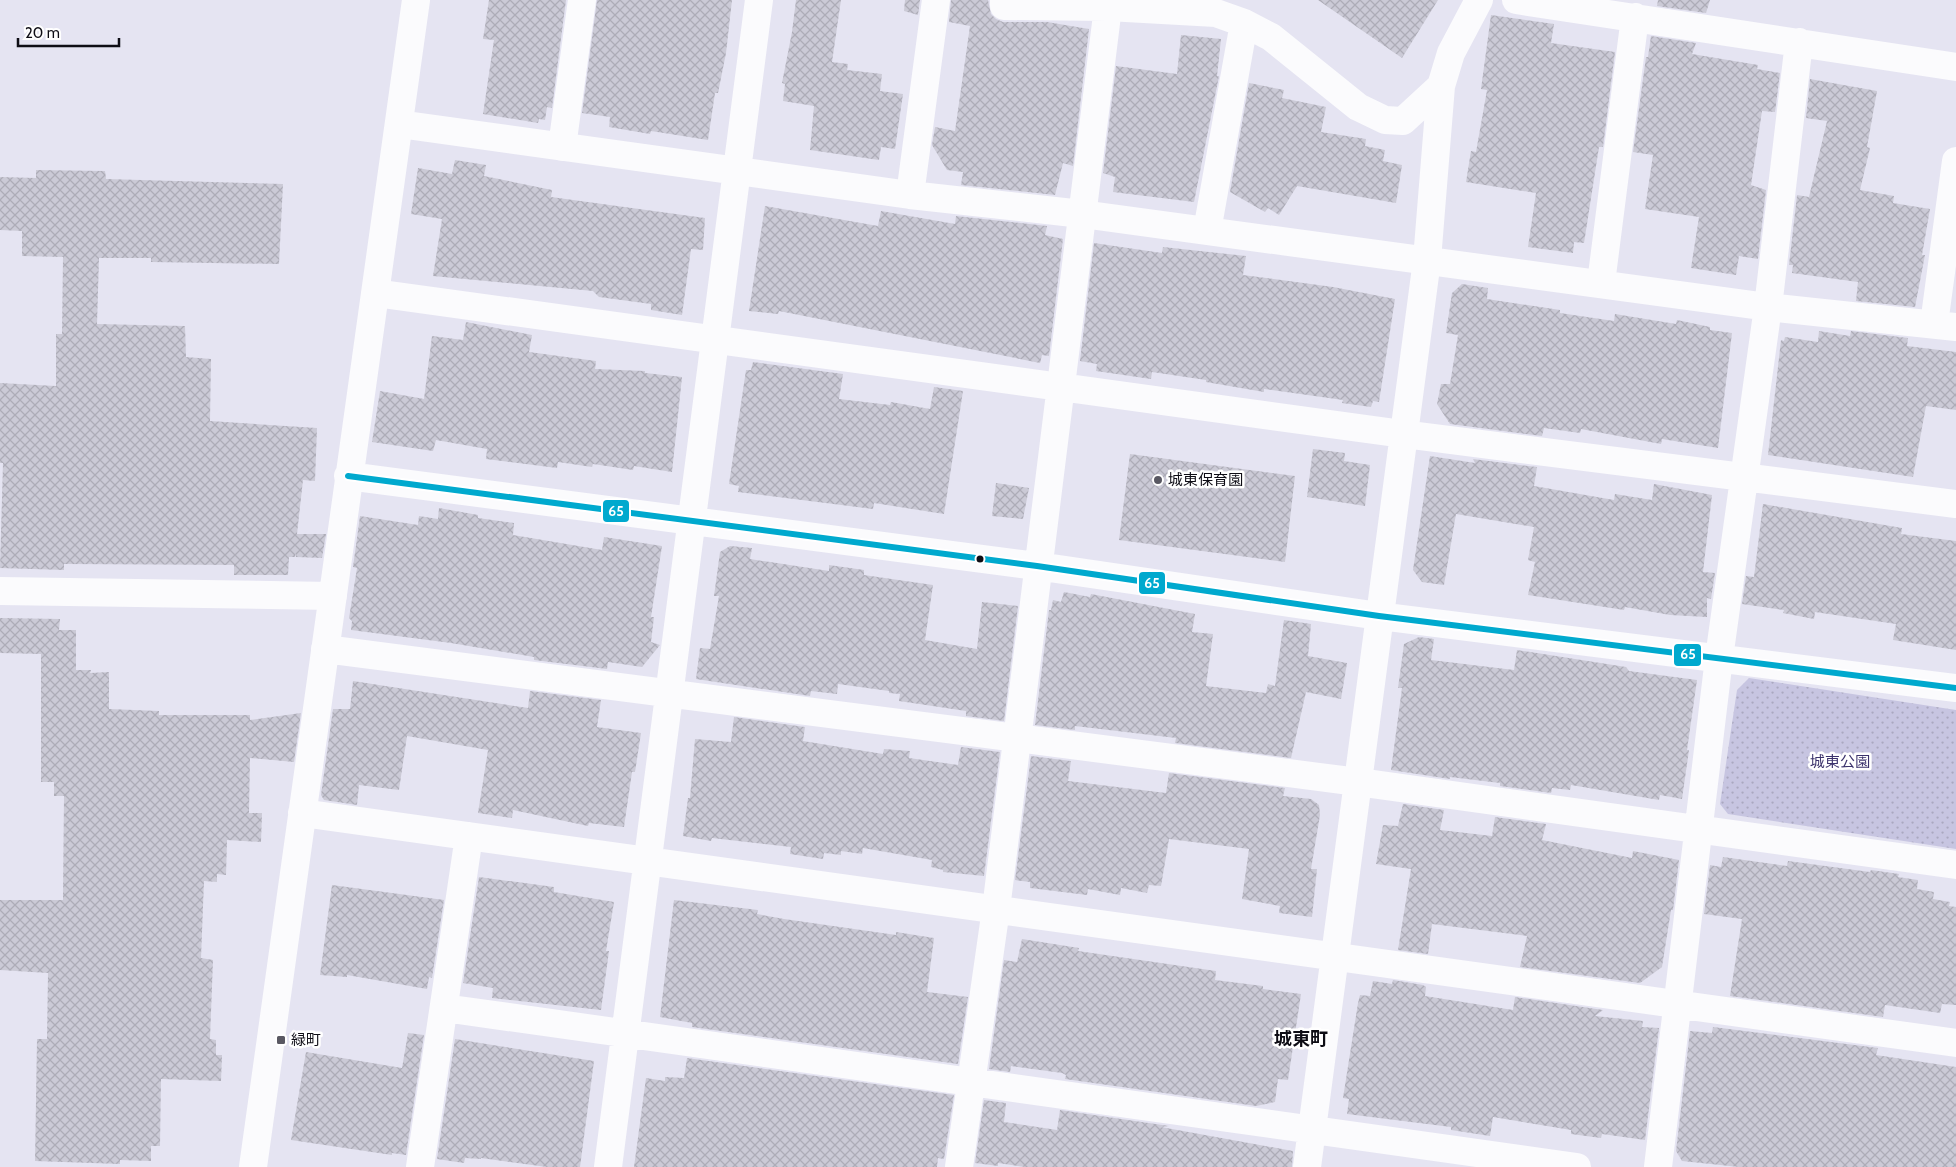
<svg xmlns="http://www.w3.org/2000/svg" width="1956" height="1167" font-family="Cabin,'Noto Sans JP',sans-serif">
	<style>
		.grass { fill: url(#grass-dots) }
		.building { fill: url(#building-cross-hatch) }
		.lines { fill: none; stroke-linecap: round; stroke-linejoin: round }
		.street { stroke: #fbfbfd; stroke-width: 28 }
		.bus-1-casing { stroke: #fff; stroke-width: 10 }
		.bus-1 { stroke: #00a9ce; stroke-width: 6 }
		.poi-dot { fill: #595862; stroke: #fff; stroke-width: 2 }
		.bus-dot { fill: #0e0d15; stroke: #fff; stroke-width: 2 }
		.labels { text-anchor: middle; stroke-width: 5; stroke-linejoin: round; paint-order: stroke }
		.poi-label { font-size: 15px; fill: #0e0d15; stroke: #fff; text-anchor: start }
		.park-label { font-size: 15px; fill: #3c336c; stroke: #fff }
		.quarter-label { font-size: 18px; font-weight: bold; fill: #0e0d15; stroke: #fff }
		.line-badge { stroke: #fff; stroke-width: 2 }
		.badge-label { font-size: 14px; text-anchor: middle; font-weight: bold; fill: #fff }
	</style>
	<defs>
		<pattern id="grass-dots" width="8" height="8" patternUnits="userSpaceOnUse" patternTransform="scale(1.25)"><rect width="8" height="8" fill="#c7c5e1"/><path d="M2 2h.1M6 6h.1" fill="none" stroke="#aaa8c0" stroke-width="1.8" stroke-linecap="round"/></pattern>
		<pattern id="building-cross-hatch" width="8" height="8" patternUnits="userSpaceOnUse" patternTransform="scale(1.25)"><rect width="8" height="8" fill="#cbcad6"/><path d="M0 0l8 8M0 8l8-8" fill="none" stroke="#adacb7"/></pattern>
	</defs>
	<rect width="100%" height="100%" fill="#e5e4f2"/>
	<!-- grass -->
	<path class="grass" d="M1749,678L1956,710V849L1728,814L1720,804L1737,690Z"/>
	<!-- building -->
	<path class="building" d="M489,0H566L552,108L547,107L545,120L539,119L538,123L483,114L494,40L483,39Z
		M597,0H732L726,53L718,93H715L708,140L651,131L650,134L609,127L610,117L582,113Z
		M796,0H841L832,62L848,64L847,70L882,74L880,91L903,94L895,149L881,147L879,160L810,150L814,106L783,101L785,84L782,83L792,32Z
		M905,0H920L918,15L904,11Z
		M951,0H988L991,14L996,19L1003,22H1047L1089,29L1073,166L1063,163L1055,195L961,185L963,172L947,170L932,145L935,127L955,131L970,26L949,22Z
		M1318,0H1438L1402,58Z
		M1658,0H1710L1706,13L1657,6Z
		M1491,15L1554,24L1551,43L1615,52L1603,147H1599L1584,243L1574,242L1573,253L1528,247L1536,193L1466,182L1471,151L1476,152L1487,90L1481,89Z
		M1181,35L1221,39L1217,76H1219L1194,202L1113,192L1115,177L1103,173L1116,66L1177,74Z
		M1651,36L1696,43L1692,54L1758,65L1757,69L1780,73L1775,112L1762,111L1751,185L1766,190L1758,259L1739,256L1736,275L1691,268L1699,217L1645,209L1653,155L1633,152L1646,57H1648Z
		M1810,79L1877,91L1867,147L1870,148L1860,190L1894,196L1893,203L1930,209L1922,255H1925L1915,307L1856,301L1858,282L1792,273L1793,265H1789L1797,195L1809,197L1827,121L1806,118Z
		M1249,83L1284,90L1282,98L1326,107L1321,132L1366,139L1365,146L1385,150L1383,161L1402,165L1396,203L1297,186L1279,215L1268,208L1265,212L1230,192Z
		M455,160L486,165L484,176L552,190L551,197L705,218L703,250L691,249L682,315L651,310V304L599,297L593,291L433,276L442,219L411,214L418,168L452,174Z
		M36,170L105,171L106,179L283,184L279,264L151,262V258H99L97,324L185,326L186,357L211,359L210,421L317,428L315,481L303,480L297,534H326L322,558L296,557V553L295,557H289L288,575H234V565L64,564V570L0,568L3,463H0V383L56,386V334H62L63,257L22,256V231L0,230V177L36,178Z
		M765,206L878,226L881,211L955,224L956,216L1047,226L1045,235L1063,239L1049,356L1042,355L1040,363L779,311L778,314L749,311Z
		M1094,243L1162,253L1163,247L1246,256L1243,275L1333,287L1395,299L1379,402L1373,401L1371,407L1342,403L1343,400L1264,389V392L1206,382V380L1152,372L1151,379L1096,371L1097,364L1080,361Z
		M1462,284L1488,288L1487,299L1560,310V313L1614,321L1615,314L1676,324L1677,320L1710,327V330L1732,333L1718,448L1662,439L1661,444L1581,429L1580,433L1544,428L1542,436L1450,424L1437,404L1441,384H1450L1458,335L1446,333L1452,293Z
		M466,322L532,335L529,352L596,361L595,369L645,371V373L682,377L672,472L634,466L633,470L593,464L592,467L558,462L557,468L486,459L487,449L436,440L433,451L372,442L380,391L424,399L432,336L463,340Z
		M1819,331L1850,336L1851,331L1908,338L1907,346L1956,352V410L1926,406L1913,477L1768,455L1781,340L1784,341L1785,337L1818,342Z
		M753,362L843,374L839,399L890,405L891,402L930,409L934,387L963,391L944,514L874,503L873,509L738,492L739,486L729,484L746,370H751Z
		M1313,449L1345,453L1344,461L1370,465L1365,506L1307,497Z
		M1130,454L1295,476L1285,562L1119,540Z
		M1430,456L1475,463L1473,459L1537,467L1534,486L1614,500L1615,494L1652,500L1654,484L1712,495L1703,572L1715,573L1711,599L1707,598V617L1670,615L1625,607L1624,610L1528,595L1535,562L1528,560L1534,527L1456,514L1444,585L1422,582L1413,570Z
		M996,483L1029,488L1023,519L992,516Z
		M1763,504L1902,528L1901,534L1956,541V650L1893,640L1896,624L1815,612L1814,619L1783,613L1784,610L1742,604L1746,576L1754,577Z
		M439,508L478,515V518L514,523L513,535L602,550L604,537L662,546L651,617H654L651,642L660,645L642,667L608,662L607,669L534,660V657L451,643L351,630L352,621L349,618L357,568L353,567L360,516L418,525L419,516L438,519Z
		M730,546L752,548L750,559L829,571V565L864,570V575L933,585L925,640L977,649L982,602L1018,606L1004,721L966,716V711L899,701L900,694L889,693V691L838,684L837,694L811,691L810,696L696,679L700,648L710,649L719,596H714L720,552Z
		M1064,592L1090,597L1091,594L1195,614L1192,632L1213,634L1206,686L1266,693L1268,684L1275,686L1284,620L1311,624L1308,656L1347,663L1341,699L1306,692L1291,758L1175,743L1176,738L1075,726V730L1035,725L1049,610H1051L1053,600L1061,602Z
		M0,618L60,619L59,630H76V670H91L90,673L109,672V709L159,711V715H250V720L301,713L294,762L250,758L249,813H262L261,842L227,840L226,875L217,874V882L204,881L201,958L213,960L210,1039L216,1040V1055H222L221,1081L161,1079L160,1146H151V1161L120,1160V1164L35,1161L37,1039H47L48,973L0,970V900H63L64,796H54V782H41V654L0,653Z
		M1419,637L1434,639L1431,660L1514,670L1517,650L1626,667L1629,671L1697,680L1687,750H1689L1682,799L1660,795L1659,800L1571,785L1570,790L1552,788L1551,793L1500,786V783L1450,777V779L1391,770L1402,688H1398L1404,644Z
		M353,681L528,708L530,691L601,700L597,727L641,733L635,772H632L624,827L589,823L588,826L513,810L512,818L478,813L488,750L407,736L399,790L359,785L357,805L324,800L321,795L333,709H350Z
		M734,717L805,727L803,741L883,754L884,749L910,751L909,758L958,765L961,747L1000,752L984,876L943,872V870L931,867L932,860L863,848L862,854L841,851V855L824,853L823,859L790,854L791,847L712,838L711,841L683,836L688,798H690L695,739L731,742Z
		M1031,756L1071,761L1068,781L1166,793L1169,773L1285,788L1283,796L1311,799L1319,805L1320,815L1311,869H1317L1312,917L1279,913L1280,906L1242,899L1249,849L1169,839L1161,886L1149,885L1147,893L1121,888L1120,895L1088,889L1087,895L1030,888V882L1015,880Z
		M1403,804L1444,810L1440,830L1492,836L1495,817L1546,824L1542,840L1632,858L1633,851L1679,860L1673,910H1671L1662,967L1640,983L1520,967L1527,936L1432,924L1428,954L1398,950L1411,869L1376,864L1383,825L1398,826Z
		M1723,857L1787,866L1788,861L1870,872L1871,870L1899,874L1898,877L1918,880L1917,889L1934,892L1933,899L1950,902L1949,906L1956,907V1005L1942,1004L1940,1013L1885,1005L1883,1017L1730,996L1742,919L1704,914L1710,865L1721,867Z
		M479,877L554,887V892L614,902L606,951H609L601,1010L492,998L493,988L463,983Z
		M332,885L444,900L432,978L429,977L427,989L347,975V977L320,975Z
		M674,900L758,910L757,914L784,919L896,935V932L934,938L927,992L968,997L958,1064L692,1027V1023L660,1017Z
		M1022,939L1079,948L1078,951L1216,971L1215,980L1263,986V989L1301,994L1288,1080L1278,1079L1275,1102L1256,1106L1065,1079L1066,1075L1062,1073L1011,1066L1010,1072L989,1069L1004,960L1017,962Z
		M1393,980L1423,985L1426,987L1425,996L1513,1010L1515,997L1603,1010L1595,1016L1643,1021L1642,1027L1659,1028L1645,1140L1602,1134L1601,1138L1571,1134V1130L1493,1117L1490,1136L1451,1130V1127L1347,1114L1349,1099L1343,1098L1358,1003L1360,995L1370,996L1373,981L1392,984Z
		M1713,1027L1878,1048L1876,1055L1956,1067V1167H1739L1682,1161L1676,1151L1690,1031L1712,1033Z
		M408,1033L424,1035L406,1155L392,1153V1155L291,1140L306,1052L402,1068Z
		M455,1039L594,1061L580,1167H547L481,1158V1159L465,1158L464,1163L437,1159Z
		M687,1058L954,1095L944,1159L938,1158L937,1167H634L646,1078L665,1081V1077L684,1078Z
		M984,1100L1006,1103L1004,1122L1057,1130L1060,1110L1169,1126L1161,1127L1293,1151L1292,1167H1025L998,1163V1166L975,1163Z"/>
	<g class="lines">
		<!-- street -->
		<path class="street" d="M1004,0V6L1108,7L1216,13L1244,23L1271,37L1358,107L1385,120L1403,121L1441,86
			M1516,0L1956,67
			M399,124L910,195L1082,214L1768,307L1956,327
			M562,147L582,0
			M910,195L936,0
			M1207,231L1244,23
			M1601,283L1635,17
			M375,293L1403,434L1956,504
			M1934,324L1956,161
			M348,476L1037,566L1379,616L1956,688
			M0,591L333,596
			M325,649L1358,782L1956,865
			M302,813L1956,1043
			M444,1008L1577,1167
			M253,1167L416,0
			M420,1167L469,836
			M608,1167L759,0
			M959,1167L996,909L1108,7
			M1307,1167L1427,260L1441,86L1451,53L1479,0
			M1658,1167L1719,658L1768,307L1799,42"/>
		<!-- bus-1 casing -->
		<g class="bus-1-casing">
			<path id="bus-1" d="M348,476L1037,566L1379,616L1956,688"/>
		</g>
		<!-- bus-1 -->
		<use href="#bus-1" class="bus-1"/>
	</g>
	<!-- markers -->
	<g class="poi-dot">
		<circle cx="1158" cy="480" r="5"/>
		<rect x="276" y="1035" width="10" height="10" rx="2.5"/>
	</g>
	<circle class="bus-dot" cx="980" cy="559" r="4.5"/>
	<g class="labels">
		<!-- poi labels -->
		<g class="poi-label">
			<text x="1168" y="485">城東保育園</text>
			<text x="291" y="1045">緑町</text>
		</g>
		<!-- park labels -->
		<g class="park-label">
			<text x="1840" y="767">城東公園</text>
		</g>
		<!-- quarter labels -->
		<g class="quarter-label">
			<text x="1301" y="1045">城東町</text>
		</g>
	</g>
	<g class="line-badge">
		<rect x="602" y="499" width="28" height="24" rx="5" fill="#00a9ce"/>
		<rect x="1138" y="571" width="28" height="24" rx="5" fill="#00a9ce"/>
		<rect x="1673" y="643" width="29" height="24" rx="5" fill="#00a9ce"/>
	</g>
	<g class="badge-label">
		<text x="616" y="516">65</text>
		<text x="1152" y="588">65</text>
		<text x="1688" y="659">65</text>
	</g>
	<!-- scale -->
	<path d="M18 38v8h101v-8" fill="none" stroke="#0e0d15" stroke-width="2.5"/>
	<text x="25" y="38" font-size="15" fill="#0e0d15" stroke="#ffffff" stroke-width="4" paint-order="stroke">20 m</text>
</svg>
